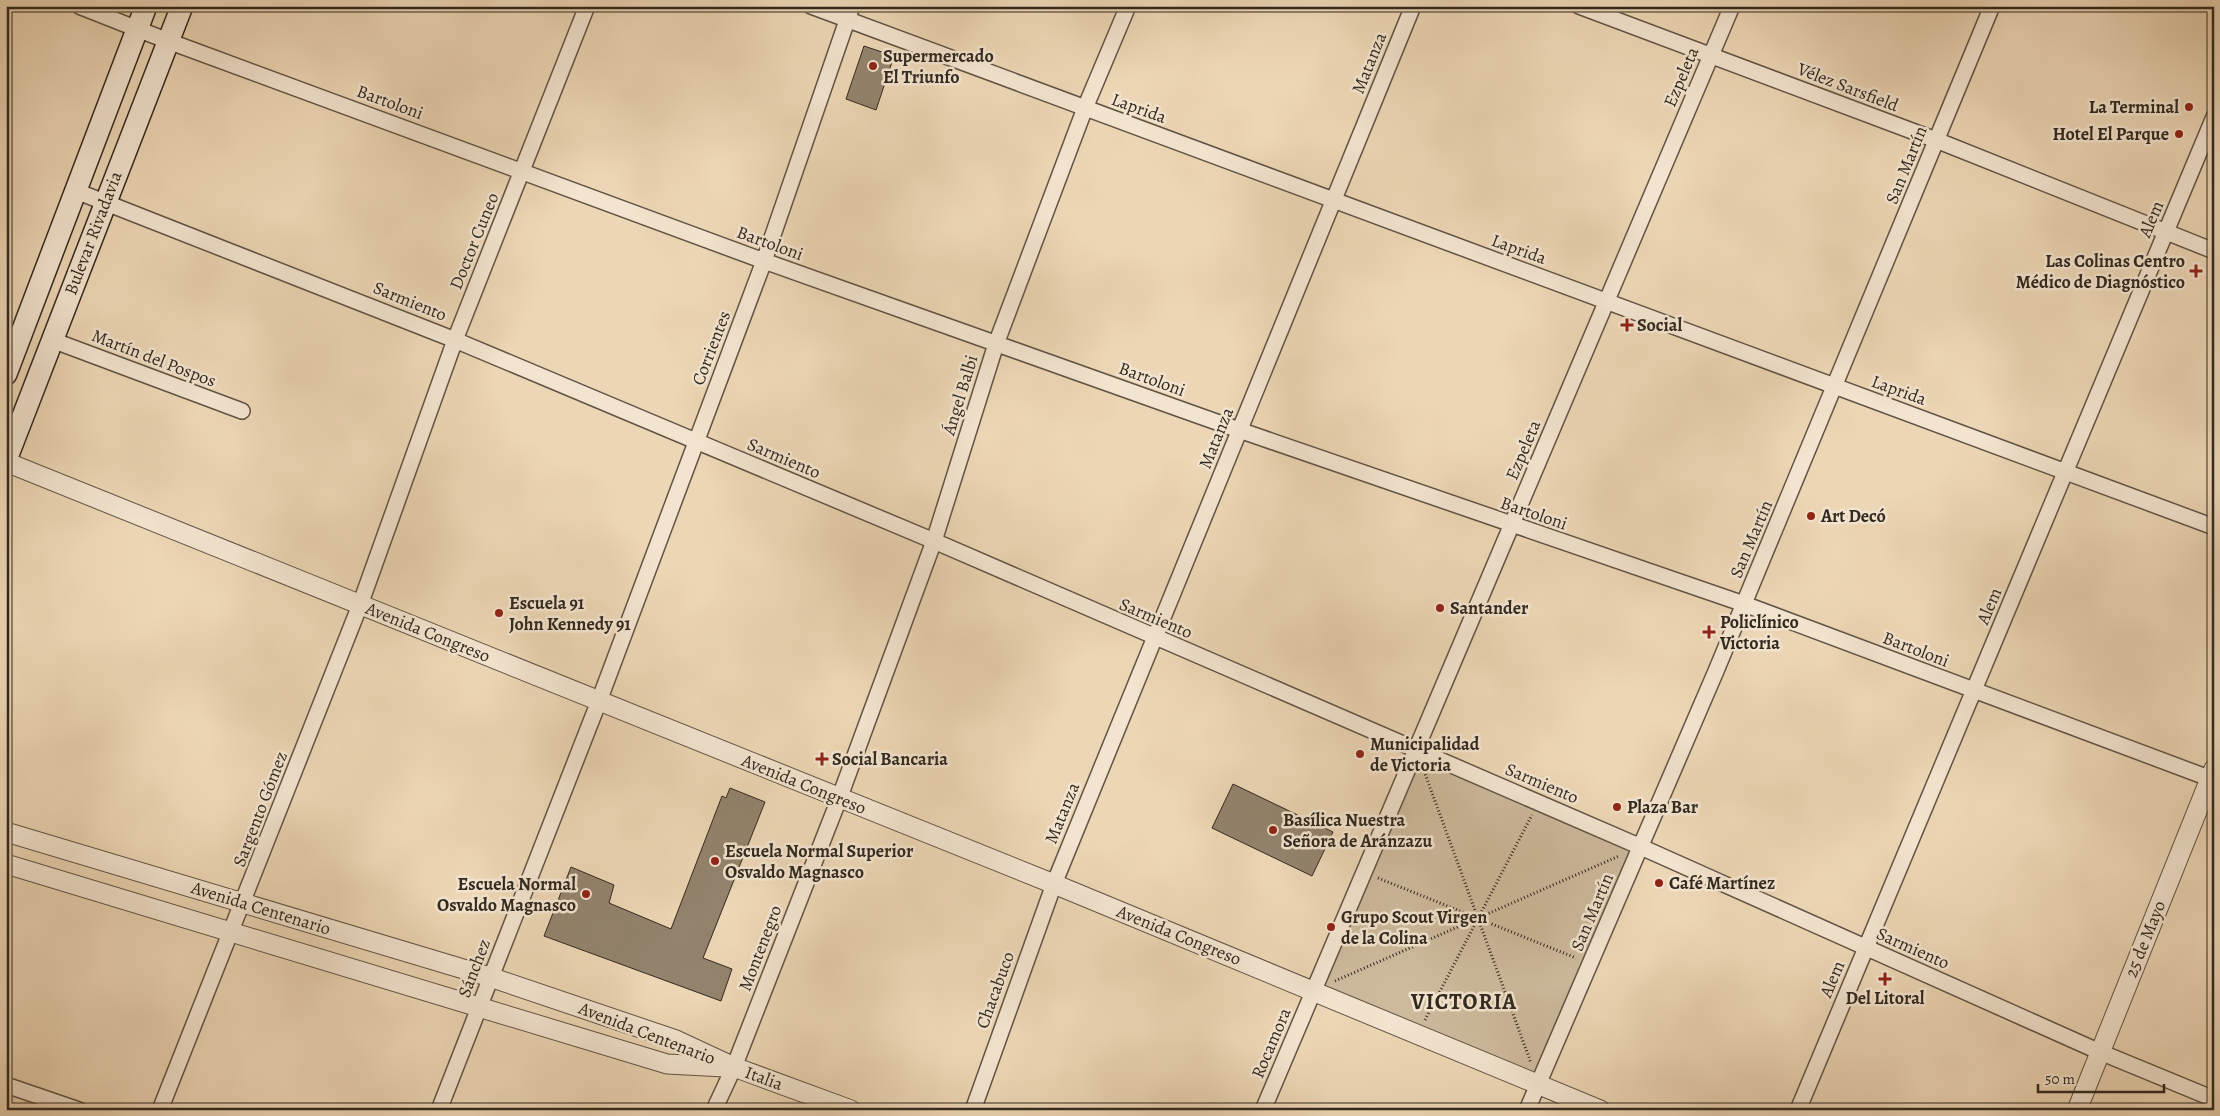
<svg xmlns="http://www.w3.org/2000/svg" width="2220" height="1116" font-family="Alegreya,serif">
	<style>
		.green { fill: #cdb99c; stroke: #7f715e }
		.building { fill: #93836d; stroke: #31291f }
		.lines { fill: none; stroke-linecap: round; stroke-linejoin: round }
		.minor-casing { stroke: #605444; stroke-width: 18 }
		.tertiary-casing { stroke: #605444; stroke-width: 21 }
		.secondary-casing { stroke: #31291f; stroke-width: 24 }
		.path { stroke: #31291f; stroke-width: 3; stroke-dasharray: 1 2.5; stroke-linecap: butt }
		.minor { stroke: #f3e4cf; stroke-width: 15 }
		.tertiary { stroke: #f3e4cf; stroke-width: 19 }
		.secondary { stroke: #f3e4cf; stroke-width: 21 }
		.poi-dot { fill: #8f2418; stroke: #f3e4cf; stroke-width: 2 }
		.labels { text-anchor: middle; stroke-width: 5; stroke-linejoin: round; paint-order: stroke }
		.poi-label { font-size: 18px; font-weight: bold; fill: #31291f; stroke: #f3e4cf; text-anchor: start }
		.street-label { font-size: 18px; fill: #31291f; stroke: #f3e4cf }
		.district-label { font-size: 22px; font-weight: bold; letter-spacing: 1px; fill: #31291f; stroke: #f3e4cf }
	</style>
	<rect width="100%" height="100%" fill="#edd6b5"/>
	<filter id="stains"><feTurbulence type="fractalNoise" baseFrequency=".004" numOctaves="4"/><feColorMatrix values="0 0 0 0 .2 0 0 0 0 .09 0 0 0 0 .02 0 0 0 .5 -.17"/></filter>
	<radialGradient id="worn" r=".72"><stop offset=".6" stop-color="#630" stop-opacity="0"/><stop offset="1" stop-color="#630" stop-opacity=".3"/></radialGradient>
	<!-- green -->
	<path class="green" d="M1416,749L1641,847L1538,1084L1313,991Z"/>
	<!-- building -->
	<path class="building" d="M864,46L894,56L876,110L846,99Z
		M1233,784L1333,832L1312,876L1212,828Z
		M730,788L765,802L703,958L732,969L721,1001L544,936L571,867L614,885L609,903L671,929L722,796L726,798Z"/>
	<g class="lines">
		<!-- minor casing -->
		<g class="minor-casing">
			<path id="minor" d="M79,6L168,41L764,261L1239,430L1744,604L2214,780
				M811,6L2214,527
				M1579,6L1936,140L2214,251
				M76,191L455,340L934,541L1641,847L2100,1052L2214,1099
				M52,340L242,411
				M6,1085L79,1110
				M160,1110L360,605L455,340L587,6
				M439,1110L599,701L764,261L852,6
				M714,1110L734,1067L839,799L934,541L996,344L1085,108L1128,6
				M973,1110L1054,884L1413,6
				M1263,1110L1732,6
				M1527,1110L1716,671L1992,6
				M1798,1110L2214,117"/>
		</g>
		<!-- tertiary casing -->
		<g class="tertiary-casing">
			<path id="tertiary" d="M6,462L1054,884L1600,1110
				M6,832L490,977L676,1040L734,1067L851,1110
				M6,864L667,1064L725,1067
				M2077,1110L2214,769"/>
		</g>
		<!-- secondary casing -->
		<g class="secondary-casing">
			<path id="secondary" d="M6,374L146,6
				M6,460L182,6"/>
		</g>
		<!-- path -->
		<path class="path" d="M1424,771L1531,1063
			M1378,878L1576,958
			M1335,981L1619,856
			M1425,1020L1532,815"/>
		<!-- minor -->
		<use href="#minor" class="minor"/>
		<!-- tertiary -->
		<use href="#tertiary" class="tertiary"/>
		<!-- secondary -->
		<use href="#secondary" class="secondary"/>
	</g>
	<!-- markers -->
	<g class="poi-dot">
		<circle cx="873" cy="66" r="5"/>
		<circle cx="2189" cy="107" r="5"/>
		<circle cx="2179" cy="134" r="5"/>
		<path d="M2193.5 263.5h5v5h5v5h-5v5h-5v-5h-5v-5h5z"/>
		<path d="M1624.5 317.5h5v5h5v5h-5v5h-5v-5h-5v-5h5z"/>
		<circle cx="1811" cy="516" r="5"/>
		<circle cx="1440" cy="608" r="5"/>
		<circle cx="499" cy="613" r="5"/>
		<path d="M1706.5 624.5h5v5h5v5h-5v5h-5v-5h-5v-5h5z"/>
		<circle cx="1360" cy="754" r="5"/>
		<path d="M819.5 751.5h5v5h5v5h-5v5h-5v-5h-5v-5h5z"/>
		<circle cx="1617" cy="807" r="5"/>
		<circle cx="1273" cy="830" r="5"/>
		<circle cx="715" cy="861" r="5"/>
		<circle cx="1659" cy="883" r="5"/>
		<circle cx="586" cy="894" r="5"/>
		<circle cx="1331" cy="927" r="5"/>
		<path d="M1882.5 971.5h5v5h5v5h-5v5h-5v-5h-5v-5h5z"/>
	</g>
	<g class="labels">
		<!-- poi labels -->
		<g class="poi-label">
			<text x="883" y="62">Supermercado<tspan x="883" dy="21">El Triunfo</tspan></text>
			<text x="2179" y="113" text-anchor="end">La Terminal</text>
			<text x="2169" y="140" text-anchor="end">Hotel El Parque</text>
			<text x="2185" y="267" text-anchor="end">Las Colinas Centro<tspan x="2185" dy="21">Médico de Diagnóstico</tspan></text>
			<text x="1637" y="331">Social</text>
			<text x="1821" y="522">Art Decó</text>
			<text x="509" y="609">Escuela 91<tspan x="509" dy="21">John Kennedy 91</tspan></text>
			<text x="1450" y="614">Santander</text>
			<text x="1720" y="628">Policlínico<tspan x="1720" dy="21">Victoria</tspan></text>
			<text x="1370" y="750">Municipalidad<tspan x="1370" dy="21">de Victoria</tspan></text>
			<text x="832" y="765">Social Bancaria</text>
			<text x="1627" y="813">Plaza Bar</text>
			<text x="1283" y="826">Basílica Nuestra<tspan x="1283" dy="21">Señora de Aránzazu</tspan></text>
			<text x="725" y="857">Escuela Normal Superior<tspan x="725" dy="21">Osvaldo Magnasco</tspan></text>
			<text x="1669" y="889">Café Martínez</text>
			<text x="576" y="890" text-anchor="end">Escuela Normal<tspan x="576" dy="21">Osvaldo Magnasco</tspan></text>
			<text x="1341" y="923">Grupo Scout Virgen<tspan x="1341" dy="21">de la Colina</tspan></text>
			<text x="1885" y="1004" text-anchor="middle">Del Litoral</text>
		</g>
		<!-- street labels -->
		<g class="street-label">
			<text transform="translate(1369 63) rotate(-68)" y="6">Matanza</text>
			<text transform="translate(1681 77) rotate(-67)" y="6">Ezpeleta</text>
			<text transform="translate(1848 87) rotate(21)" y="6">Vélez Sarsfield</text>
			<text transform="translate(390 102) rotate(20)" y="6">Bartoloni</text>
			<text transform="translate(1139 108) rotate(20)" y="6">Laprida</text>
			<text transform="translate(1906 165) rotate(-68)" y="6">San Martín</text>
			<text transform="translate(2151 219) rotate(-67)" y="6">Alem</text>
			<text transform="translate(93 233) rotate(-69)" y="6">Bulevar Rivadavia</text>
			<text transform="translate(474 241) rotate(-68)" y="6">Doctor Cuneo</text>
			<text transform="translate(770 243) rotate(20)" y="6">Bartoloni</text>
			<text transform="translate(1519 249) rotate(20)" y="6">Laprida</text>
			<text transform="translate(410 301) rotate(22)" y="6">Sarmiento</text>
			<text transform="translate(711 348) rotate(-69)" y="6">Corrientes</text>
			<text transform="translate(154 358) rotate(21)" y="6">Martín del Pospos</text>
			<text transform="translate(1152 379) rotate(20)" y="6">Bartoloni</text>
			<text transform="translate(1899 390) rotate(20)" y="6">Laprida</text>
			<text transform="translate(960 395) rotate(-73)" y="6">Ángel Balbi</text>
			<text transform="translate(1216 438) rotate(-68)" y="6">Matanza</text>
			<text transform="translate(1523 450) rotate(-67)" y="6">Ezpeleta</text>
			<text transform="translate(784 458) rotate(23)" y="6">Sarmiento</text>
			<text transform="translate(1534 513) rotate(19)" y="6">Bartoloni</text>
			<text transform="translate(1751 539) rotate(-67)" y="6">San Martín</text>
			<text transform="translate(1989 606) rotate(-67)" y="6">Alem</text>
			<text transform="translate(1156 618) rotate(23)" y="6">Sarmiento</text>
			<text transform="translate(428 632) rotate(22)" y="6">Avenida Congreso</text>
			<text transform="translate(1916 649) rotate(21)" y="6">Bartoloni</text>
			<text transform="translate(1542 783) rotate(23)" y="6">Sarmiento</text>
			<text transform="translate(804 784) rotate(22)" y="6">Avenida Congreso</text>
			<text transform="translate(260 809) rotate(-69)" y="6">Sargento Gómez</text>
			<text transform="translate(1062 813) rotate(-68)" y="6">Matanza</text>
			<text transform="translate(261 908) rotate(17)" y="6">Avenida Centenario</text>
			<text transform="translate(1592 912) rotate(-67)" y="6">San Martín</text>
			<text transform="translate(1179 935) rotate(22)" y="6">Avenida Congreso</text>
			<text transform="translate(2145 939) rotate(-68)" y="6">25 de Mayo</text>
			<text transform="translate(760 948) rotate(-69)" y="6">Montenegro</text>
			<text transform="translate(1913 948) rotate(24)" y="6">Sarmiento</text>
			<text transform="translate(474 968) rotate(-69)" y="6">Sánchez</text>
			<text transform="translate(1832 979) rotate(-67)" y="6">Alem</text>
			<text transform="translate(995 990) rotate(-70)" y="6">Chacabuco</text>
			<text transform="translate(647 1033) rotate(21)" y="6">Avenida Centenario</text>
			<text transform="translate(1271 1043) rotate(-67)" y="6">Rocamora</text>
			<text transform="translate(764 1078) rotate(20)" y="6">Italia</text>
		</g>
		<!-- district labels -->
		<g class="district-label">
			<text x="1464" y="1009">VICTORIA</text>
		</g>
	</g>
	<!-- margin -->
	<rect width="2220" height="1116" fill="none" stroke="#edd6b5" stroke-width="25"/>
	<rect x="8" y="8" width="2205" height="1101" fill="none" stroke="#31291f" stroke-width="2.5"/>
	<rect x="12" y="12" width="2195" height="1091" fill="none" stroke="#31291f"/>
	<!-- scale -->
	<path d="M2038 1084v8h126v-8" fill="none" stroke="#31291f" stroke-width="2.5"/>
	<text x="2045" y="1084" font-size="15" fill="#31291f" stroke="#f3e4cf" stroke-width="4" paint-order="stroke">50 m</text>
	<rect width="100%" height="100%" filter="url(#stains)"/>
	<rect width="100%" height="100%" fill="url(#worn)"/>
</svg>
